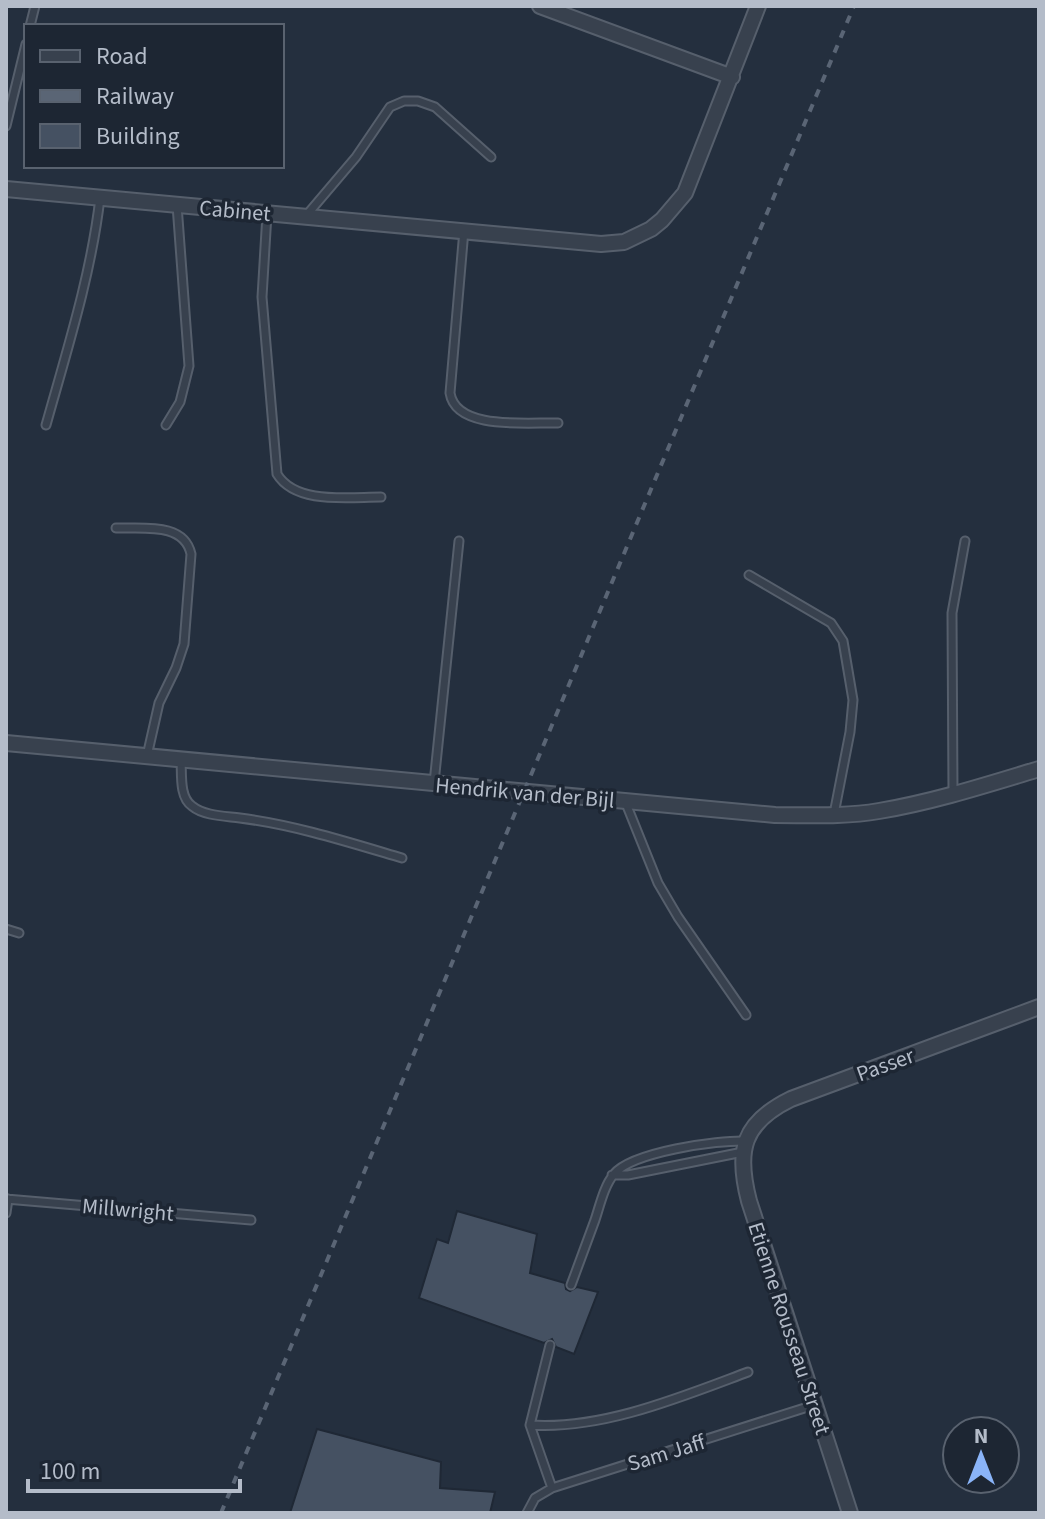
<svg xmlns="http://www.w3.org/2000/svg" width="1045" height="1519" font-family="'Source Sans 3',sans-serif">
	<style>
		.building { fill: #455162; stroke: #1f2835; stroke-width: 2 }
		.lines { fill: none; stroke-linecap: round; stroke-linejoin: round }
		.lane-casing { stroke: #565f6c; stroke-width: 11 }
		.street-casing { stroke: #565f6c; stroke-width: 18 }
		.lane { stroke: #38414e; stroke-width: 7 }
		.street { stroke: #38414e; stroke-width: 14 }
		.rail { stroke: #5a6575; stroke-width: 4; stroke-dasharray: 8 8; stroke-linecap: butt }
		.labels { text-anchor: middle; stroke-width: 7; stroke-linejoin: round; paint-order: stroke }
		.street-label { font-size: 22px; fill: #b4bcc9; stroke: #1d2633 }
	</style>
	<rect width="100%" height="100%" fill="#242f3e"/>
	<!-- building -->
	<path class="building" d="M457,1211L537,1234L530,1273L565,1283L566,1289L570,1291L577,1287L598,1292L574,1354L556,1347L552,1339L544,1343L419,1298L437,1239L448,1243Z
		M317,1429L441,1462L440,1488L495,1492L490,1513H290Z"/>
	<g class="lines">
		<!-- lane casing -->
		<g class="lane-casing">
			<path id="lane" d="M30,26L35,6
				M6,126L26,44
				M267,214L262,297L277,474C296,505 349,497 381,497
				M305,217L356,157L390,107L404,101H418L435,107L491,157
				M464,230L450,393C456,431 529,422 558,423
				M46,425C67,350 91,275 100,198
				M166,425L180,402L189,366L177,205
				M116,528C143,529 184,522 191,554L184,644L176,668L159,703L147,756
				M749,575L831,623L843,641L853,700L850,732L834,814
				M181,759C182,774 179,797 192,806C204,816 225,816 240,818C295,825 348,842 402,858
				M434,783L459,541
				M953,793L952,613L965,541
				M625,801L658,883L678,917L746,1015
				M6,929L19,933
				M612,1175H628L743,1152
				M6,1199L251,1220
				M6,1213L8,1199
				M571,1285C579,1263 587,1242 595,1220C600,1205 604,1186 614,1174C632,1152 717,1140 746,1141
				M550,1345L530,1425L552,1488
				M530,1425C602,1430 681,1397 748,1372
				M527,1513L535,1498L552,1488L814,1405"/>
		</g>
		<!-- street casing -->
		<g class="street-casing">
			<path id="street" d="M540,6L732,77
				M6,189L601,244L624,242L651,229L662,220L685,193L758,6
				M6,743L775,815C810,815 844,817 879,811C933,802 986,785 1039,769
				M850,1513L749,1201C736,1151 742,1123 791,1099L1039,1007"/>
		</g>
		<!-- lane -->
		<use href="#lane" class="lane"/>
		<!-- street -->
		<use href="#street" class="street"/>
		<!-- rail -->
		<path class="rail" d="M221,1513L854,6"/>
	</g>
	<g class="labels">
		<!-- street labels -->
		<g class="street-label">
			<text transform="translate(235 210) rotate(5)" y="8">Cabinet</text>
			<text transform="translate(525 792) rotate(5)" y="8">Hendrik van der Bijl</text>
			<text transform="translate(885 1064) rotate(-20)" y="8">Passer</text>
			<text transform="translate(128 1209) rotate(5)" y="8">Millwright</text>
			<text transform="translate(790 1328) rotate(72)" y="8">Etienne Rousseau Street</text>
			<text transform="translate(666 1452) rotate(-17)" y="8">Sam Jaff</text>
		</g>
	</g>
	<!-- border -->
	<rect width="1045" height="1519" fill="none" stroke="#b4bcc9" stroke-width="16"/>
	<!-- legend -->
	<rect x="24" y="24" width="260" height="144" fill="#1d2633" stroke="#59626f" stroke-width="2"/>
	<rect x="40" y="50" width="40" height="12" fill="#38414e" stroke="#59626f" stroke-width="2"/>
	<text x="96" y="64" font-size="24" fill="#b4bcc9">Road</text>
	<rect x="40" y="90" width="40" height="12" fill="#5a6575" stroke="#59626f" stroke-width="2"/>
	<text x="96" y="104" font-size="24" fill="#b4bcc9">Railway</text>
	<rect x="40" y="124" width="40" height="24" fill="#455162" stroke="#59626f" stroke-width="2"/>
	<text x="96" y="144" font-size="24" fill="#b4bcc9">Building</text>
	<!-- north arrow -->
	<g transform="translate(981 1455)"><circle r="38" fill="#1d2633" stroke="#59626f" stroke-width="2"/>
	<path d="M0-6L14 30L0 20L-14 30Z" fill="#8ab4f8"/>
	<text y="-12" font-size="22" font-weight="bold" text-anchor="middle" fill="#b4bcc9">N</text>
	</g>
	<!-- scale -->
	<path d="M28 1479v12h212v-12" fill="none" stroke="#b4bcc9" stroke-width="4"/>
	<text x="40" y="1479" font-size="24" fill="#b4bcc9" stroke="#1d2633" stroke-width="6" paint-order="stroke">100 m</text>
</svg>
